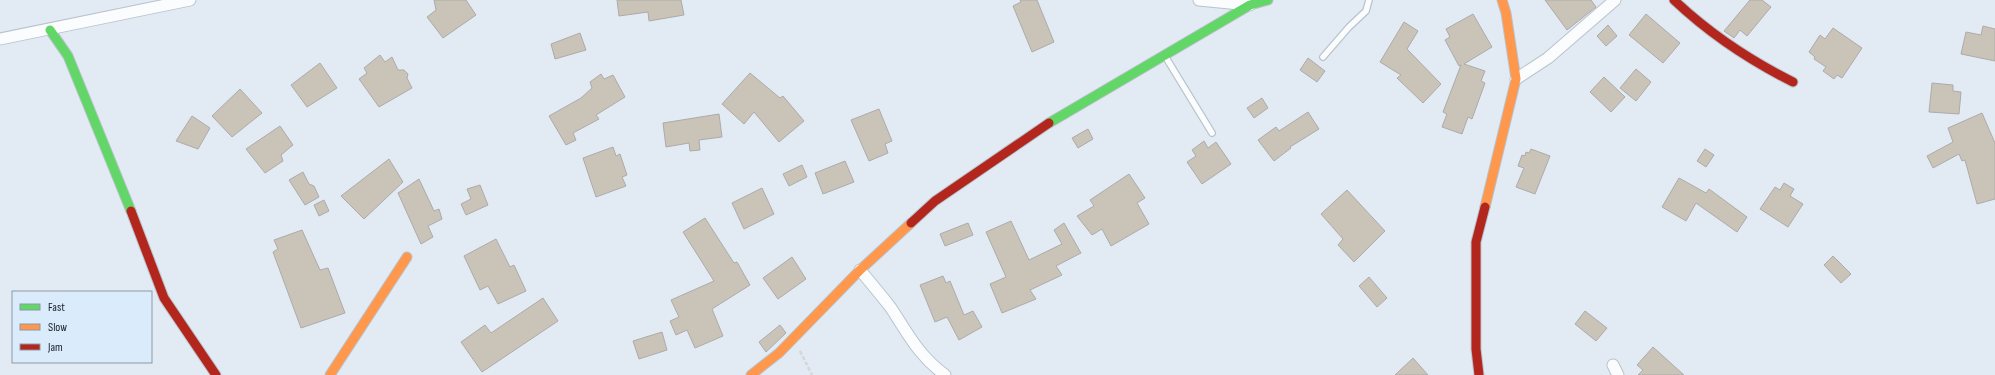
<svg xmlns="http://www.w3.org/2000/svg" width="1995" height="375" font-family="'Sofia Sans Condensed',sans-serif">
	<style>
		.building { fill: #cac3b8; stroke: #acabaa }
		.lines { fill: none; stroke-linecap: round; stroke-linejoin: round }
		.lane-casing { stroke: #b9c3cb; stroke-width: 8 }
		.street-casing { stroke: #b9c3cb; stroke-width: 13 }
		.fast-casing { stroke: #b9c3cb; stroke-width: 11 }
		.slow-casing { stroke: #b9c3cb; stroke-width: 11 }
		.jam-casing { stroke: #b9c3cb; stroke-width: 11 }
		.path { stroke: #d4d7d9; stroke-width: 2.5; stroke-dasharray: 4 2; stroke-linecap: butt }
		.lane { stroke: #fbfcfd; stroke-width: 5.5 }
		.street { stroke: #fbfcfd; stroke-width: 11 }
		.fast { stroke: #63d668; stroke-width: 9 }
		.slow { stroke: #ff974d; stroke-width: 9 }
		.jam { stroke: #b3261e; stroke-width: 9 }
	</style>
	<rect width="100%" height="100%" fill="#e2ebf3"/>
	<!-- building -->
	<path class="building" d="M434,0H466L476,15L443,38L427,17L436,10Z
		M617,0H681L684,15L649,21L648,12L619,16Z
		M1020,0H1037L1054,42L1032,52L1013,6L1021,2Z
		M1545,0H1591L1596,7L1567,30Z
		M1750,0H1762L1771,7L1747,36L1740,30L1734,38L1724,31Z
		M1473,14L1492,47L1464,64L1485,71L1481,81L1485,83L1472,119L1468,117L1462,134L1442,127L1447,114L1443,112L1461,65L1459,66L1445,40L1450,37L1446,29Z
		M1646,14L1680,43L1663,63L1629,35Z
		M1404,22L1418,31L1407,49L1441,84L1423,103L1397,78L1401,75L1380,62Z
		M1608,25L1617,36L1606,46L1597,36Z
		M1983,26L1995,29V61L1961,54L1966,32L1981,35Z
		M1833,28L1862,48L1842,78L1837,75L1834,79L1823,71L1826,67L1814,59L1815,57L1809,52L1820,35L1825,39Z
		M580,33L586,50L555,59L551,44Z
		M380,55L385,62L392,57L398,70H404L408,74L407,78L412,88L379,107L359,79L367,73L364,68Z
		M1308,58L1325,71L1317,82L1300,70Z
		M320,63L337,88L307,107L291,85Z
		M1636,69L1651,82L1636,101L1620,88Z
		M750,73L780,98L783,96L804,121L779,142L754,112L744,124L722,104Z
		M601,74L604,79L613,75L625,97L596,115L599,119L573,133L576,140L566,145L549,116L581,98L592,88L590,82Z
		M1604,77L1625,97L1611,112L1590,92Z
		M1932,83L1953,85V91L1961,92L1959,114L1929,112Z
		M240,89L262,113L232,137L212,116Z
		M1262,98L1268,108L1254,118L1247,108Z
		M879,109L892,141L885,144L888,153L869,161L851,120Z
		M1308,112L1319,129L1290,147L1291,148L1274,161L1258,140L1276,127L1279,131Z
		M1982,113L1995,143V199L1977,204L1965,160L1962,161L1959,154L1933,168L1927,156L1953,142L1948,128Z
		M719,114L722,137L699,140L700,150L690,151L689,143L666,147L663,123Z
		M192,116L210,128L198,149L176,141Z
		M280,126L293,145L281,155L283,161L265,173L246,149Z
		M1088,129L1093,139L1078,148L1072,138Z
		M1204,141L1208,148L1216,142L1231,164L1202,184L1187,162L1196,156L1192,150Z
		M613,147L616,156L620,154L627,175L622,177L626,186L596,197L583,158Z
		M1531,149L1550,156L1535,194L1516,187L1524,168L1518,166L1522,155L1525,156L1526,152L1529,153Z
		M1705,149L1714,155L1706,167L1697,161Z
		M389,159L403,182L364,219L341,196Z
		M845,161L854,182L823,194L815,173Z
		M802,165L807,177L789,186L783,174Z
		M303,172L309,184L314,186L319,197L305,205L289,180Z
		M1129,174L1145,198L1137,203L1149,224L1111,246L1102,229L1092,235L1077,216L1094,206L1090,200Z
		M1679,178L1706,193L1709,189L1747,217L1737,232L1696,203L1686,221L1662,207Z
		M419,179L434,211L439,209L442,219L428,226L433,237L421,244L398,193Z
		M1784,183L1794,189L1790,196L1803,204L1788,227L1760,209L1775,187L1780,190Z
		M480,185L488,205L466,215L461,204L471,199L467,189Z
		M762,188L774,214L744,229L732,203Z
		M1347,190L1385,231L1354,262L1338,245L1343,239L1321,214Z
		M324,200L329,211L319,216L314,205Z
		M705,218L734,263L737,262L750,285L712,309L723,336L695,348L687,330L676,335L670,321L679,317L671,300L714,281L683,232Z
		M1011,221L1029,260L1062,244L1054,230L1064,223L1081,253L1056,266L1062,275L1030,290L1036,299L1002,313L990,284L1006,277L986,232Z
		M968,223L973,235L945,246L940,234Z
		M302,230L320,270L328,268L345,313L301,328L273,252L278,249L274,240Z
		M496,239L510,267L514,265L526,291L498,304L488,286L480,290L464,256Z
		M1833,256L1851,274L1841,283L1824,265Z
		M792,257L806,279L778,299L763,278Z
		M943,276L946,283L950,281L964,315L973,311L982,327L959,340L947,317L935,322L920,285Z
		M1369,277L1387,298L1377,307L1359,286Z
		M543,298L558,321L482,372L461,342L485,325L491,333Z
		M1585,311L1607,328L1596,341L1575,324Z
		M780,325L786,333L766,352L759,342Z
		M662,332L667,350L639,359L633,341Z
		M1653,347L1684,375H1638L1643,370L1637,365Z
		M1413,358L1428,375H1395Z"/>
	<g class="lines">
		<!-- lane casing -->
		<g class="lane-casing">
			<path id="lane" d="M1165,56L1212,133
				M1323,57L1349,27L1366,11L1369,0"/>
		</g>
		<!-- street casing -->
		<g class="street-casing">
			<path id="street" d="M1199,0L1250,5
				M0,39L190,0
				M1516,79L1548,58L1615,0
				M860,270C870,282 881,295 891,308C908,334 919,356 945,375
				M1613,365L1618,375"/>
		</g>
		<!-- fast casing -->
		<g class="fast-casing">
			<path id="fast" d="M50,30L68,56L131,211
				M1049,123L1250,5L1268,0"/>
		</g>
		<!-- slow casing -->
		<g class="slow-casing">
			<path id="slow" d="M1485,207L1516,79L1506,13L1502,0
				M330,375L407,257
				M751,375L779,353L860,270L911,223"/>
		</g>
		<!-- jam casing -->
		<g class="jam-casing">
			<path id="jam" d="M1674,0C1710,34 1749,60 1793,82
				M131,211L164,298L216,375
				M911,223L935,201L1049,123
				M1479,375L1476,349V242L1485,207"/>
		</g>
		<!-- path -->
		<path class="path" d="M800,351L812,375"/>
		<!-- lane -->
		<use href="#lane" class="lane"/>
		<!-- street -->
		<use href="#street" class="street"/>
		<!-- fast -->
		<use href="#fast" class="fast"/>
		<!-- slow -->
		<use href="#slow" class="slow"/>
		<!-- jam -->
		<use href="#jam" class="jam"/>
	</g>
	<!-- legend -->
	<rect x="12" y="291" width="140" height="72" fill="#daebfb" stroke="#8b99a7"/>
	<rect x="20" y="304" width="20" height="6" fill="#63d668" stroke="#8b99a7"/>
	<text x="48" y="311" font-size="12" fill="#141f28">Fast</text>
	<rect x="20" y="324" width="20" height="6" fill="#ff974d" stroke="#8b99a7"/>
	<text x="48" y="331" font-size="12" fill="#141f28">Slow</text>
	<rect x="20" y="344" width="20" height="6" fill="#b3261e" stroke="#8b99a7"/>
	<text x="48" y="351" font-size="12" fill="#141f28">Jam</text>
</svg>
